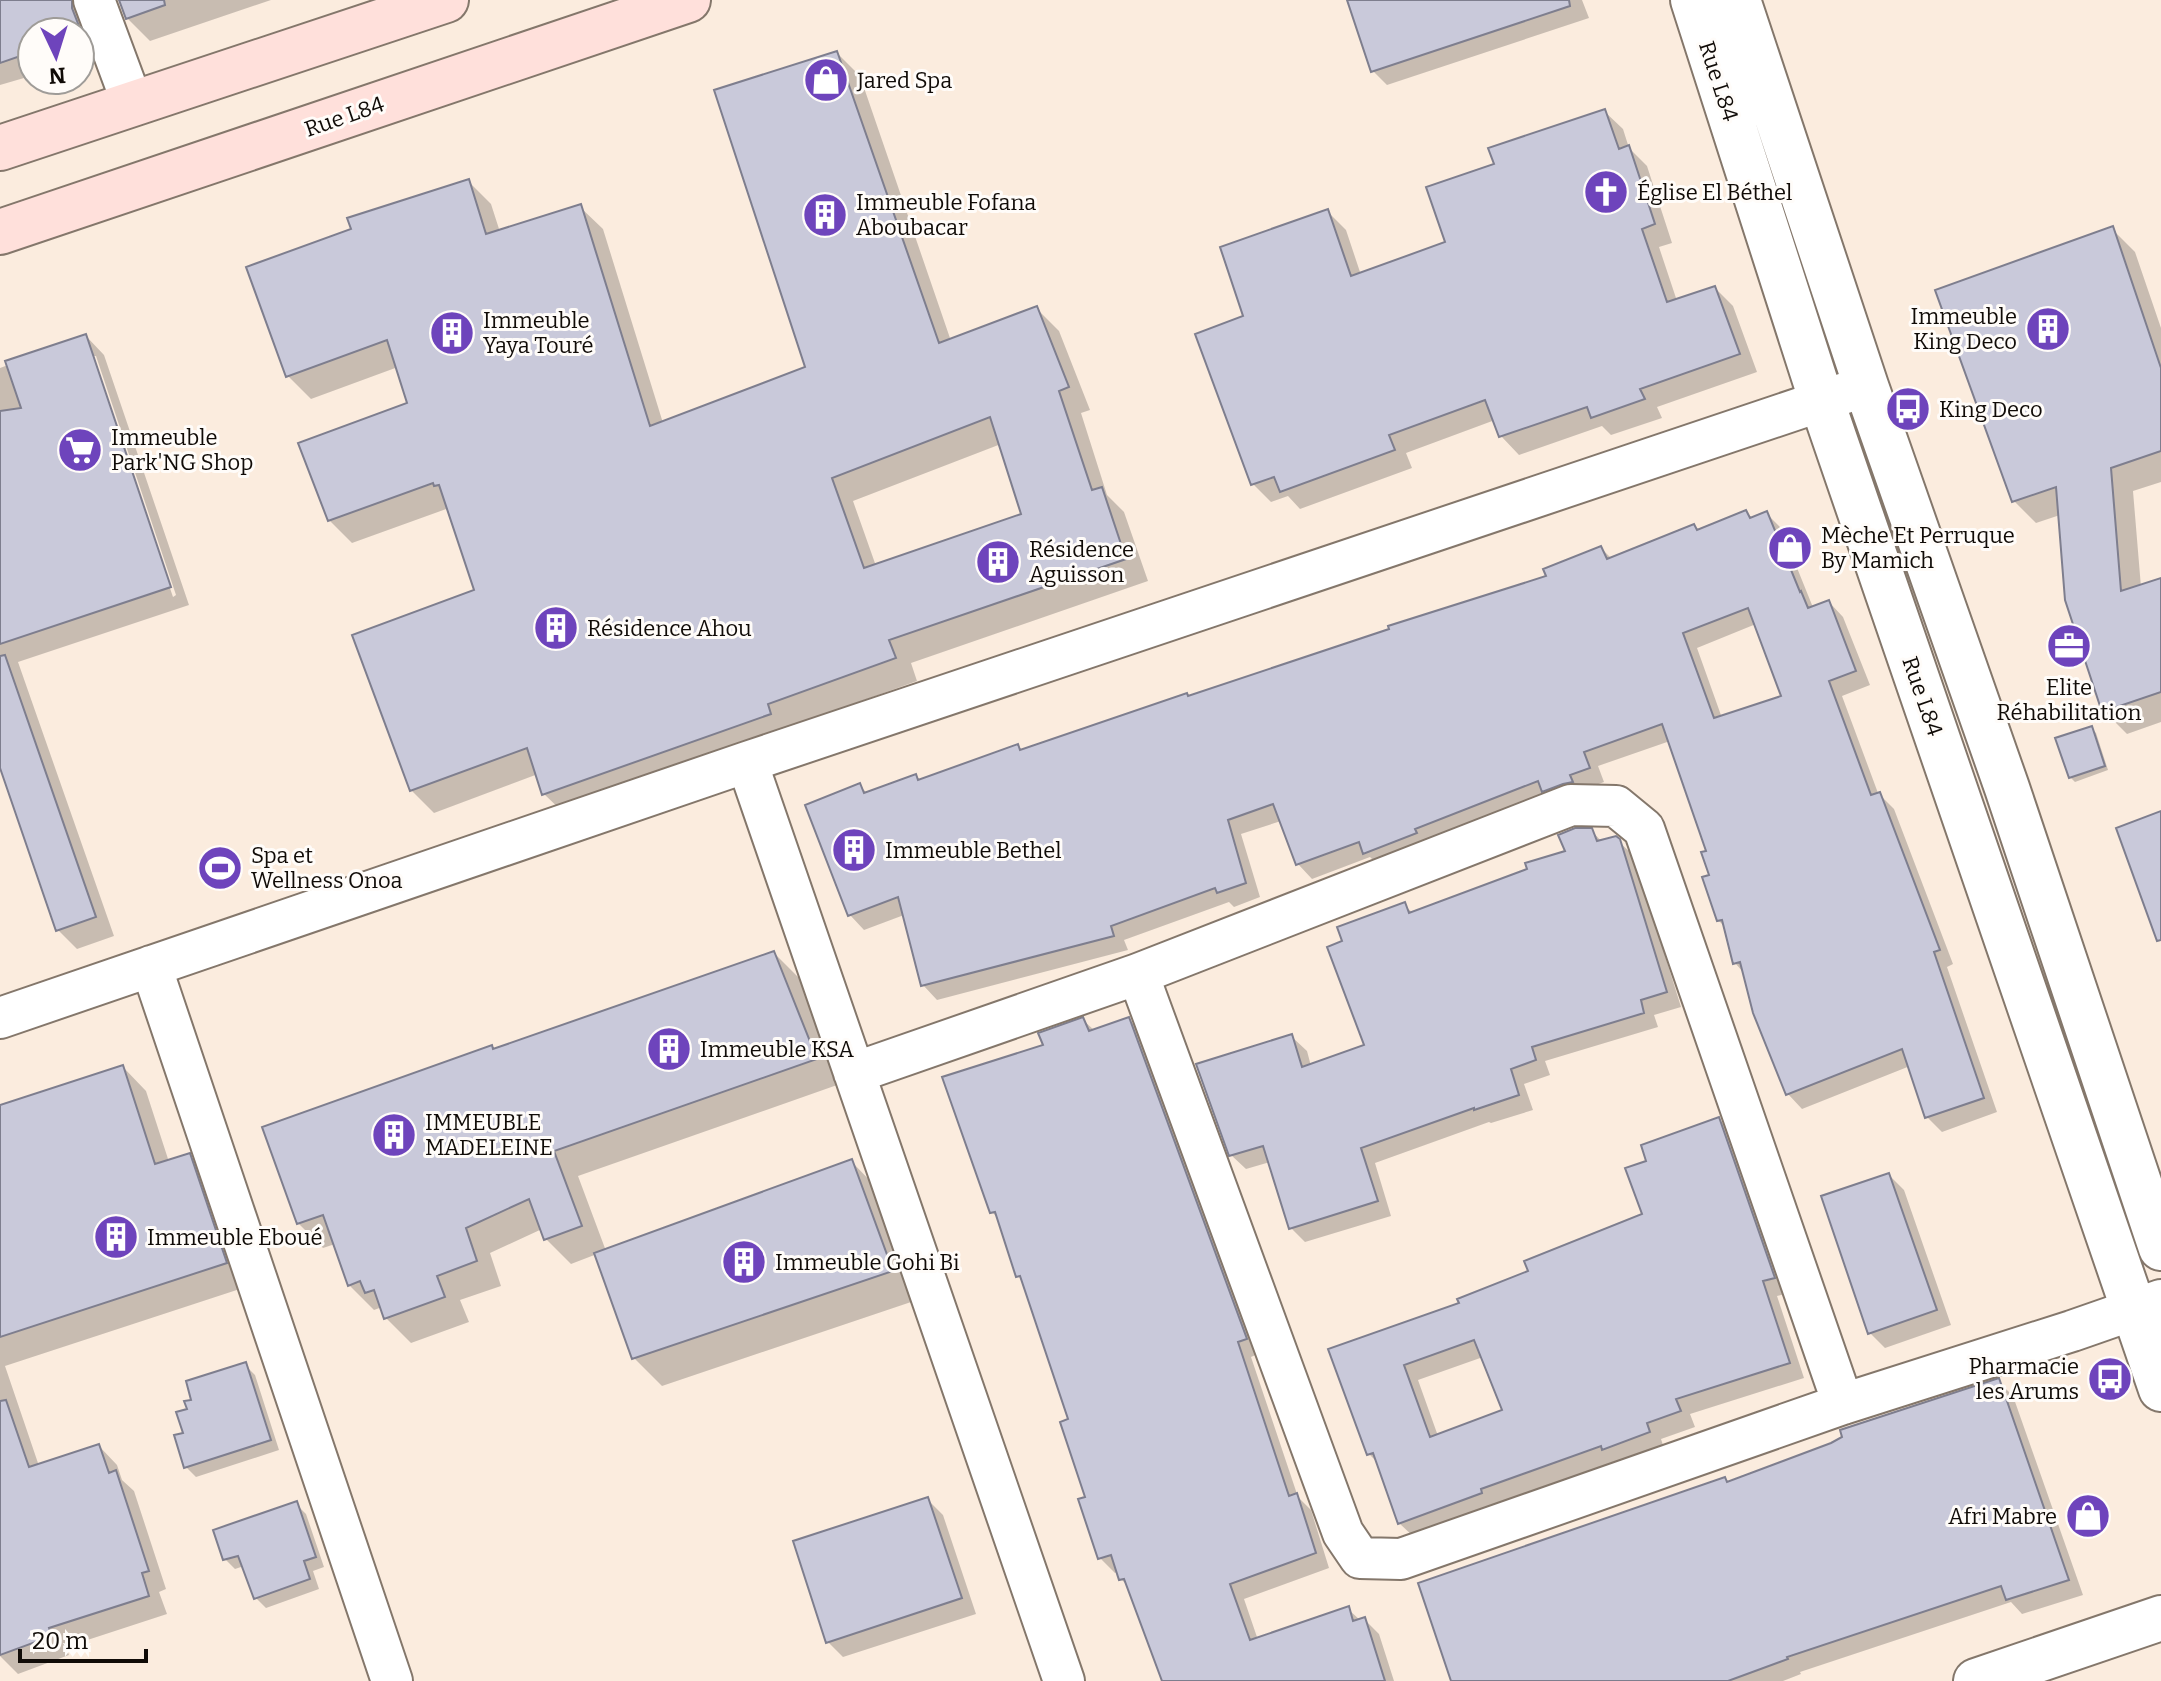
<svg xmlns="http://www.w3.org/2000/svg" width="2161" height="1681" font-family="Bitter,serif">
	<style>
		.shadow { fill: #0003; fill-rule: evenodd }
		.building { fill: #c9c9da; stroke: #7e7e8e; stroke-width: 2; fill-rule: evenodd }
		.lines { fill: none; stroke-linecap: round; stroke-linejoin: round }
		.minor-casing { stroke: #84776b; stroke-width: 44 }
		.tertiary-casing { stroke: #84776b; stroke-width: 48 }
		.secondary-casing { stroke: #84776b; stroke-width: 48 }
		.minor { stroke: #fff; stroke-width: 40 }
		.tertiary { stroke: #fff; stroke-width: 44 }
		.secondary { stroke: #ffe0db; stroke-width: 44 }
		.labels { text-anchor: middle; stroke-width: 6; stroke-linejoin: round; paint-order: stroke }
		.poi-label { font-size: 22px; fill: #100b07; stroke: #fffcf9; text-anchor: start }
		.street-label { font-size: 22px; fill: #100b07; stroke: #fffcf9 }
	</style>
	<rect width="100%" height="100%" fill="#fbecde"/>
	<!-- shadow -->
	<path class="shadow" d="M0,0H121L110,1L104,57L80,66V32H32V80H40L30,83L24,78L0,85Z
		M121,0H271L150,41L127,18Z
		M1349,0H1582L1589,18L1387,85L1373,71Z
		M837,53L860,76L951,341L1036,308L1059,331L1090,410L1081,413L1107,495L1124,512L1148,581L911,663L917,681L789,727L567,816L544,794L538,774L434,813L411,790L477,591L449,508L352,543L329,520L410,404L398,367L311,399L288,376L354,230L468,181L491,204L500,232L580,207L603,229L663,423L808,368ZM1001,444L1024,516L876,566L853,501Z
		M1604,111L1623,129L1629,148L1647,166L1672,243L1659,247L1677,301L1715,288L1733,306L1757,372L1657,407L1662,418L1611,435L1602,426L1519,455L1501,436L1495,420L1406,453L1412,468L1300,509L1288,496L1271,502L1253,484L1246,317L1327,211L1346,230L1361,275L1447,243L1497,165Z
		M2112,229L2135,252L2161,328V482L2133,491L2141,587L2161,580V722L2127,734L2104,711L2060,515L2036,523L2013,500Z
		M86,336L104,355L189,605L18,662L114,936L77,949L58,930L0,760V368ZM91,356H96L176,595L173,597Z
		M1746,512L1753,519L1766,513L1781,528L1812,605L1815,608L1829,602L1843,617L1870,685L1842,696L1878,793L1894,809L1953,964L1947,967L1997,1112L1942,1132L1927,1117L1910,1066L1802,1109L1788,1094L1744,973L1735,963L1726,928L1718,920L1708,852L1670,741L1598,766L1604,782L1380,867L1370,857L1312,879L1298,864L1281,821L1241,834L1260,897L1234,907L1229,902L1124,940L1128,950L937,1000L923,985L904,915L864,930L850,915L860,786L867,793L915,776L920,781L1017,746L1023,751L1189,698L1548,577L1601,548L1612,559L1694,526L1699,532ZM1756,624L1784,697L1722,718L1697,648Z
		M2092,729L2096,733L2108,770L2075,782L2070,777Z
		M1591,830L1602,842L1615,838L1634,856L1681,1007L1654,1015L1658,1027L1545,1061L1550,1075L1524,1084L1533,1110L1491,1123L1489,1122L1375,1163L1391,1216L1305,1242L1291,1228L1270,1162L1246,1169L1231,1155L1292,1037L1307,1051L1311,1066L1366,1046L1345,942L1404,905L1414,914L1529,871L1567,852Z
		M774,953L799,978L840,1084L578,1176L606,1251L851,1161L879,1190L920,1299L662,1386L634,1358L597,1254L571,1264L546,1239L542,1229L490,1253L501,1286L460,1300L469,1322L411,1343L386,1318L382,1307L374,1310L349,1285L335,1244L323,1248L298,1223L494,1050Z
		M1129,1019L1143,1034L1260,1353L1251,1357L1298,1497L1311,1510L1329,1568L1244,1599L1258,1640L1348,1609L1361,1621L1365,1620L1379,1634L1394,1681H1164L1130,1588L1121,1579L1118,1571L1115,1573L1100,1558L1071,1421L1024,1281L1018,1276L1000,1220L992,1212L1045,1046L1083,1020L1095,1031Z
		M123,1067L146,1091L169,1162L189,1155L213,1179L249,1286L5,1366L39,1466L99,1446L117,1465L122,1480L134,1491L166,1589L159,1592L167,1614L66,1647L69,1655L18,1674L0,1656V1107Z
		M1719,1119L1734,1134L1789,1293L1777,1296L1804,1378L1690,1414L1695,1427L1661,1439L1664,1448L1619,1464L1616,1461L1495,1504L1496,1509L1415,1538L1399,1523L1380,1465L1369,1454L1331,1350L1461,1304L1531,1272L1645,1215L1649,1162ZM1483,1357L1505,1411L1438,1436L1418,1380Z
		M1889,1175L1904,1190L1951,1325L1885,1348L1870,1333Z
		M245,1365L255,1375L279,1450L196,1477L186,1467L185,1434Z
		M1998,1381L2013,1396L2083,1595L2022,1614L2011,1602L1800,1672L1801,1674L1783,1681H1454L1724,1479L1729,1484Z
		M928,1500L943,1515L976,1614L843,1657L828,1642Z
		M296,1504L306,1514L324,1567L313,1571L319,1589L266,1608L256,1598L244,1566L235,1569L225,1559L216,1531Z"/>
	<!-- building -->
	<path class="building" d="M0,0H72V8L82,34L80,35V32H32V52L0,63Z
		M119,0H164L165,5L126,19Z
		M1347,0H1569L1570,6L1371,72Z
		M837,51L939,343L1037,306L1069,387L1059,391L1092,490L1102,487L1126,559L889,640L896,658L768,704L771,714L542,795L527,748L410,791L352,635L474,590L439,485L434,486L433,483L328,521L298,443L407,403L387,340L286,377L246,267L351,229L347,218L469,179L486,234L581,204L650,426L805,367L714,90ZM990,417L1021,514L864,568L832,478Z
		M1605,109L1619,149L1629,145L1655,224L1642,229L1667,302L1715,286L1740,354L1640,389L1645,399L1591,418L1587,407L1499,437L1485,400L1389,435L1395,450L1280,492L1274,477L1251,485L1195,334L1243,316L1220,247L1328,209L1351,276L1445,242L1426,187L1494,164L1488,148Z
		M2113,226L2161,368V451L2111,468L2121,591L2161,578V692L2102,712L2065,600L2056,487L2012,502L1935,290Z
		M86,334L171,587L0,644V411L21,408L5,361Z
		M1746,510L1750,518L1767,511L1800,592L1801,591L1808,608L1829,600L1856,671L1829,681L1871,795L1880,792L1940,950L1934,952L1984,1098L1925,1118L1902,1049L1786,1095L1753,1013L1740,962L1733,964L1722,920L1717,921L1702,877L1709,875L1701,852L1706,851L1662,724L1584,752L1590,768L1570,775L1573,782L1563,784L1542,792L1538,781L1415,829L1417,833L1363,854L1359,842L1296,865L1273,804L1228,820L1246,883L1217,893L1215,888L1111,926L1114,936L921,986L898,897L848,916L805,805L860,783L864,793L916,774L918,780L1018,744L1020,750L1187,693L1188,696L1389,629L1388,626L1546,576L1543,569L1601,546L1607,559L1694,524L1697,530ZM1748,608L1781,696L1714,718L1683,633Z
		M5,655L96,917L56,931L0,768V656Z
		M2092,726L2105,766L2069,778L2055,738Z
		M2161,811V940L2157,941L2116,828Z
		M1575,828H1592L1597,841L1616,836L1620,839L1667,992L1641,1000L1644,1013L1532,1047L1536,1060L1511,1069L1519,1095L1474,1110V1108L1361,1148L1378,1201L1289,1229L1263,1146L1229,1156L1196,1064L1292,1034L1302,1067L1364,1045L1327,947L1342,941L1337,927L1405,902L1409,913L1527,869L1525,863L1565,851L1558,835Z
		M774,951L817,1059L554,1151L582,1226L544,1240L529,1199L466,1228L477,1261L437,1276L445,1297L384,1319L374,1290L365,1293L360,1281L348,1286L323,1215L297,1224L262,1127L492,1045L493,1049Z
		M1083,1017L1089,1031L1129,1017L1247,1339L1238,1342L1289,1496L1297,1493L1316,1553L1230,1584L1250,1640L1349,1606L1353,1621L1365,1617L1385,1681H1162L1124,1579L1119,1580L1111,1555L1098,1559L1078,1499L1085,1497L1060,1422L1068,1419L1020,1276L1016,1277L995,1212L990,1213L942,1077L1043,1045L1038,1033Z
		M123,1065L155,1164L190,1153L227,1263L0,1337V1105Z
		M1719,1117L1775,1278L1763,1281L1790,1363L1676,1399L1681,1411L1647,1423L1650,1432L1602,1450L1601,1446L1481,1489L1482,1493L1398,1524L1373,1453L1367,1455L1328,1349L1459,1303L1457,1299L1528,1271L1524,1261L1642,1214L1625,1168L1646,1161L1641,1145ZM1474,1340L1502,1410L1430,1437L1404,1365Z
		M852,1159L893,1271L632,1359L594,1253Z
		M1889,1173L1937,1310L1868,1334L1821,1196Z
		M246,1362L271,1440L184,1468L174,1435L183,1433L176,1412L187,1409L184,1401L191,1400L186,1381Z
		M1999,1378L2069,1580L2006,1600L2001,1586L1787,1657L1788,1659L1728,1681H1451L1418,1583L1725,1477L1727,1482L1831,1443L1842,1437L1840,1430Z
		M6,1400L29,1467L99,1444L109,1473L116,1470L149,1571L142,1573L149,1596L49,1628L52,1636L0,1655V1401Z
		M928,1497L962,1598L826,1643L793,1541Z
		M297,1501L316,1557L304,1561L310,1579L254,1599L238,1556L223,1560L213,1530Z"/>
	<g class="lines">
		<!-- minor casing -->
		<g class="minor-casing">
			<path id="minor" d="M94,0L133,105
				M747,762L1064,1681
				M151,966L392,1681
				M1138,974L1343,1533L1360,1558L1401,1559L1843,1404L2072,1331L2161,1300
				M0,1018L747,762L1866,386
				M854,1073L1138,974L1571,805L1616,806L1644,829L1843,1404"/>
		</g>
		<!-- tertiary casing -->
		<g class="tertiary-casing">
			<path id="tertiary" d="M1693,0L1822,402L2161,1389
				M1738,0L1866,386L2007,788L2161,1248
				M1976,1681L2161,1618"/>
		</g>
		<!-- secondary casing -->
		<g class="secondary-casing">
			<path id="secondary" d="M0,148L446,0
				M0,232L688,0"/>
		</g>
		<!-- minor -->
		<use href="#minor" class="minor"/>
		<!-- tertiary -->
		<use href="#tertiary" class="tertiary"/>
		<!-- secondary -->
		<use href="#secondary" class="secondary"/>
	</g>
	<!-- icons -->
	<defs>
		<g id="shop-disc" transform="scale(2.3)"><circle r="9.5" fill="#6e44bc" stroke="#fffcf9"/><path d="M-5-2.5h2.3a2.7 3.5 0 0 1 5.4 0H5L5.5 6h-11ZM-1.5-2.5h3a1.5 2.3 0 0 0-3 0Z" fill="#fff"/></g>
		<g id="church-disc" transform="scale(2.3)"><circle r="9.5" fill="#6e44bc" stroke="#fffcf9"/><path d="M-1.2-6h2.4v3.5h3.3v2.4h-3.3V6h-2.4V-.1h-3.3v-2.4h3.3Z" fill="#fff"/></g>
		<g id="building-disc" transform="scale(2.3)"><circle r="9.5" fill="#6e44bc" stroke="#fffcf9"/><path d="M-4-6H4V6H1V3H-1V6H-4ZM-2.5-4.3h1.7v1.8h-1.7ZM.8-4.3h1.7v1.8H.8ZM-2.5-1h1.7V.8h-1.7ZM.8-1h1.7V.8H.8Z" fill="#fff"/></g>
		<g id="bus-disc" transform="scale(2.3)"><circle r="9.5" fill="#6e44bc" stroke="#fffcf9"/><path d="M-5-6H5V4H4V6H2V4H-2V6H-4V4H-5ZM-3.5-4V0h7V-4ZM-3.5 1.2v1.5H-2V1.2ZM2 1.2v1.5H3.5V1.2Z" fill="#fff"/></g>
		<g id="supermarket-disc" transform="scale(2.3)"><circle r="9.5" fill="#6e44bc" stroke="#fffcf9"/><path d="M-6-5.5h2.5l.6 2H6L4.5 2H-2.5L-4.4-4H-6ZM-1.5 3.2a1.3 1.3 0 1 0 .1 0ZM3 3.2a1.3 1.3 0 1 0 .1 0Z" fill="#fff"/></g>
		<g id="office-disc" transform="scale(2.3)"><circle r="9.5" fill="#6e44bc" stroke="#fffcf9"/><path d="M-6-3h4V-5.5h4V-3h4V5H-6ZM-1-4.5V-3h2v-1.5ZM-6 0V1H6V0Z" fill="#fff"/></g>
		<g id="stadium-disc" transform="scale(2.3)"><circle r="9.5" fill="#6e44bc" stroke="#fffcf9"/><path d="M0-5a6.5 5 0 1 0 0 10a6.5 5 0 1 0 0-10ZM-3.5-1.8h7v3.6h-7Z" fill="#fff"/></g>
	</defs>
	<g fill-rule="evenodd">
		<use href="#shop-disc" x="826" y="80"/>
		<use href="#church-disc" x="1606" y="192"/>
		<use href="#building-disc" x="825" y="215"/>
		<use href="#building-disc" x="2048" y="329"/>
		<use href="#building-disc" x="452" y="333"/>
		<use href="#bus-disc" x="1908" y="409"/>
		<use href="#supermarket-disc" x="80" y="450"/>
		<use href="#shop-disc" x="1790" y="548"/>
		<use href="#building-disc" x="998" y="562"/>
		<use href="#building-disc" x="556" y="628"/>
		<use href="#office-disc" x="2069" y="646"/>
		<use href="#building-disc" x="854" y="850"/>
		<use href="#stadium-disc" x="220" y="868"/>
		<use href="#building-disc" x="669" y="1049"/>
		<use href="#building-disc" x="394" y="1135"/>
		<use href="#building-disc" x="116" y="1237"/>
		<use href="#building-disc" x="744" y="1262"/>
		<use href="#bus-disc" x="2110" y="1379"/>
		<use href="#shop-disc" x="2088" y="1516"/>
	</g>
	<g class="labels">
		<!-- poi labels -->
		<g class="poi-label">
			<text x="857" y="88">Jared Spa</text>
			<text x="1637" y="200">Église El Béthel</text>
			<text x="856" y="210">Immeuble Fofana<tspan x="856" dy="25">Aboubacar</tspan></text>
			<text x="2017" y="324" text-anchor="end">Immeuble<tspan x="2017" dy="25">King Deco</tspan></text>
			<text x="483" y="328">Immeuble<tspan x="483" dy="25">Yaya Touré</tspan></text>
			<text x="1939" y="417">King Deco</text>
			<text x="111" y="445">Immeuble<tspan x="111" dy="25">Park'NG Shop</tspan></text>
			<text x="1821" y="543">Mèche Et Perruque<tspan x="1821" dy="25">By Mamich</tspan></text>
			<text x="1029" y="557">Résidence<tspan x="1029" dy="25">Aguisson</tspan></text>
			<text x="587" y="636">Résidence Ahou</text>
			<text x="2069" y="695" text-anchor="middle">Elite<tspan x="2069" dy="25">Réhabilitation</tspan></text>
			<text x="885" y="858">Immeuble Bethel</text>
			<text x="251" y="863">Spa et<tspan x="251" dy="25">Wellness Onoa</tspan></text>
			<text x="700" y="1057">Immeuble KSA</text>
			<text x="425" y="1130">IMMEUBLE<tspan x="425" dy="25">MADELEINE</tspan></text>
			<text x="147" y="1245">Immeuble Eboué</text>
			<text x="775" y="1270">Immeuble Gohi Bi</text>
			<text x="2079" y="1374" text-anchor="end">Pharmacie<tspan x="2079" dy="25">les Arums</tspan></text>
			<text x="2057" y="1524" text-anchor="end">Afri Mabre</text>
		</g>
		<!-- street labels -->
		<g class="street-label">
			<text transform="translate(1719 81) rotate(72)" y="8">Rue L84</text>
			<text transform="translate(344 116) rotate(-19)" y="8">Rue L84</text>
			<text transform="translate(1923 696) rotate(71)" y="8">Rue L84</text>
		</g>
	</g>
	<!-- north arrow -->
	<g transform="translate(56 56) rotate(176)"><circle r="38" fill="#fffcf9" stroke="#9f9c98" stroke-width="2"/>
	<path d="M0-6L14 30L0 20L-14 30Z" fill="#6e44bc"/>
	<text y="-12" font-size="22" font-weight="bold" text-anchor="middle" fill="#100b07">N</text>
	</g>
	<!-- scale -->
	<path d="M20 1649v12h126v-12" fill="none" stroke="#100b07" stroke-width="4"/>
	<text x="32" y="1649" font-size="24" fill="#100b07" stroke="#fffcf9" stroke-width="6" paint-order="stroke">20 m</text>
</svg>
